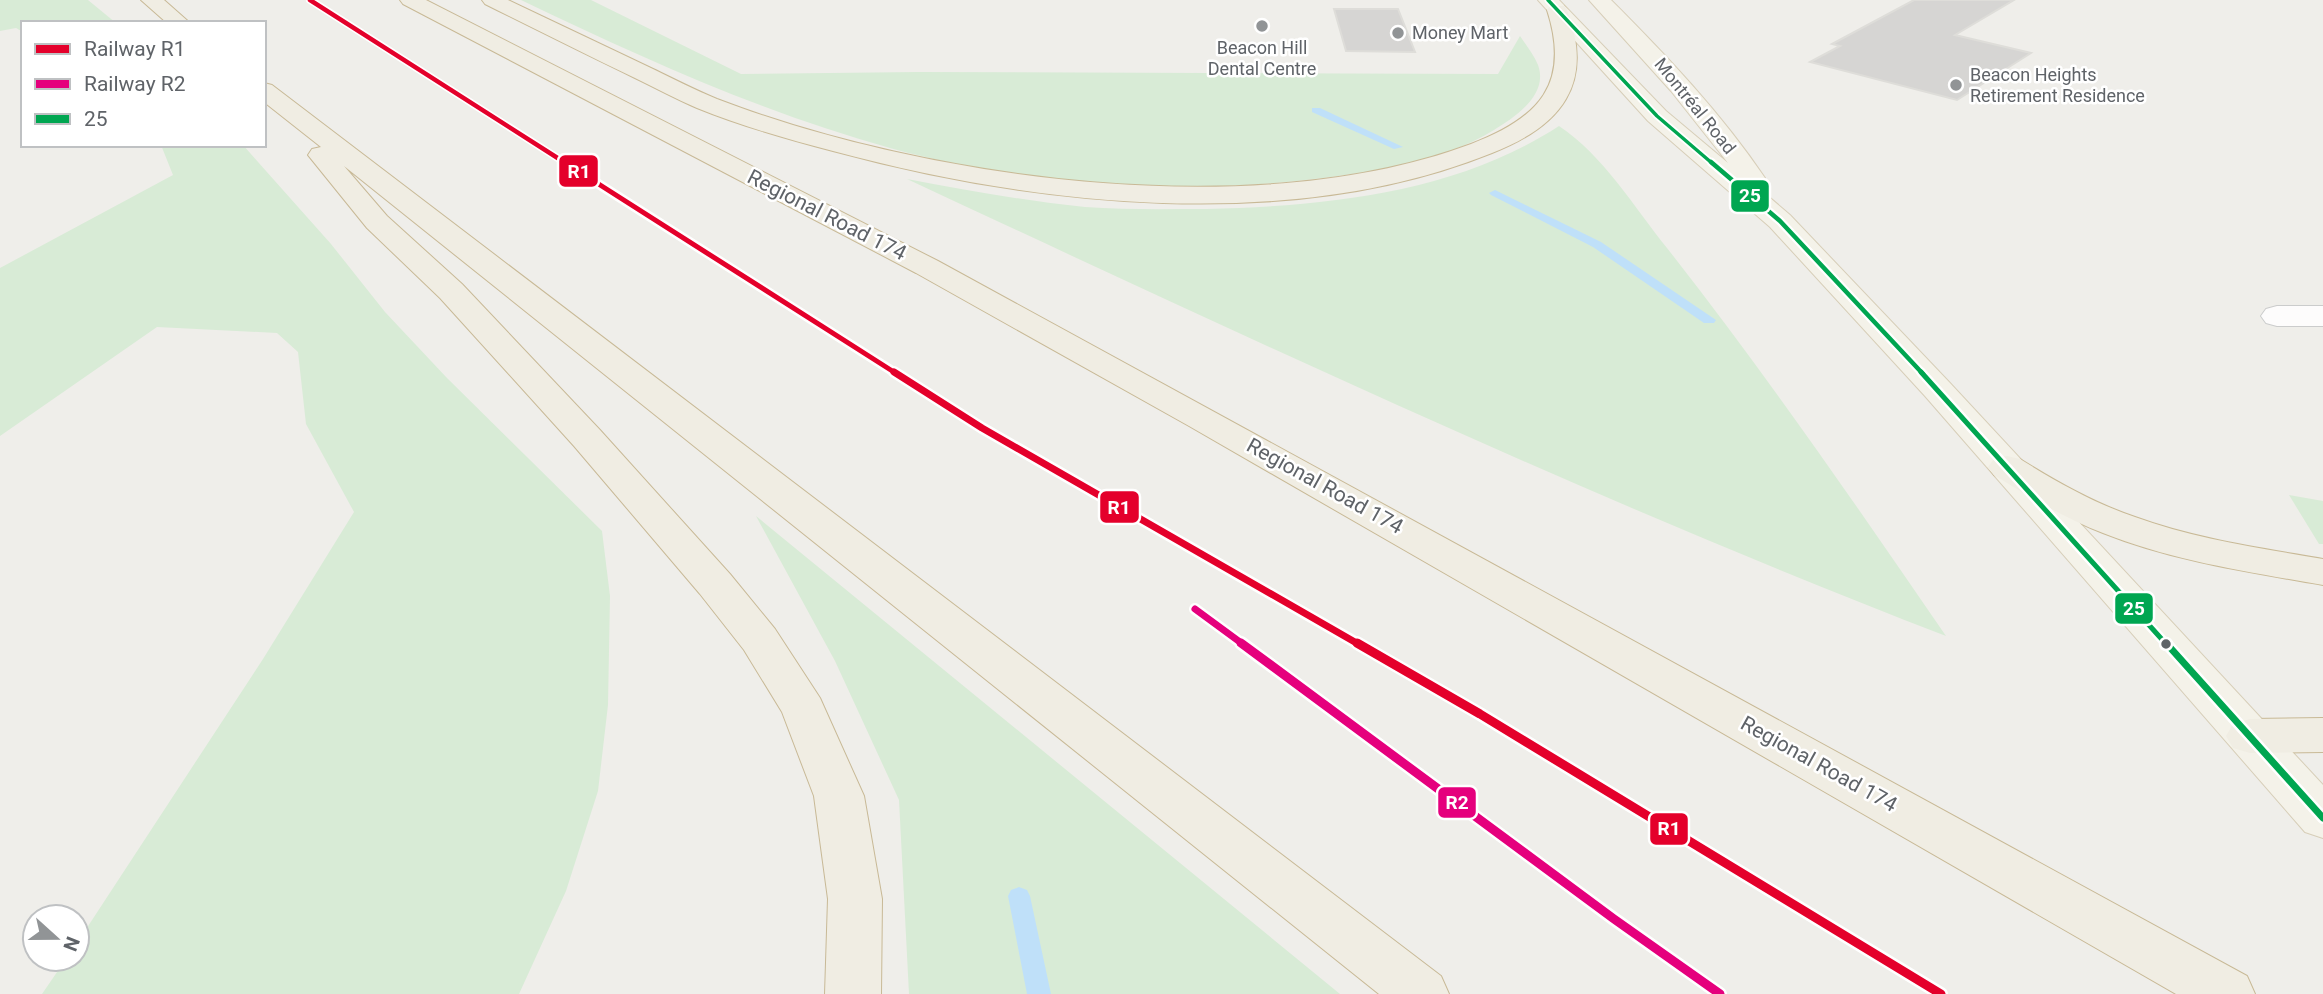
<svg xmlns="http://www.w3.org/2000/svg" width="2323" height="994" font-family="Roboto,sans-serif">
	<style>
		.green { fill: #d8ebd6 }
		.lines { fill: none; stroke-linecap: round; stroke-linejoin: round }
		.stream { fill: #bfe0f9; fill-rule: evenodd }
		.building { fill: #d6d5d3; stroke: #deddd9; stroke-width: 2 }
		.minor-casing { stroke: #cbcccc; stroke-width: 2 }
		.major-casing { stroke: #d7ceb8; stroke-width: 2 }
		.highway-casing { stroke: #c8b996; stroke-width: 2 }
		.minor { fill: #fdfcfc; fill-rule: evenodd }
		.major { fill: #f4f2e9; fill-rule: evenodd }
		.highway { fill: #f0ede3; fill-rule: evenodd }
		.bus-1-far3-casing { stroke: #fff; stroke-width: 7 }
		.bus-1-far2-casing { stroke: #fff; stroke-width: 9 }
		.bus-1-far1-casing { stroke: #fff; stroke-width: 10 }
		.bus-1-casing { stroke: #fff; stroke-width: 12 }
		.bus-1-far3 { stroke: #00a651; stroke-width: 3.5 }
		.bus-1-far2 { stroke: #00a651; stroke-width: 4.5 }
		.bus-1-far1 { stroke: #00a651; stroke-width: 5 }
		.bus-1 { stroke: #00a651; stroke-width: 7 }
		.rail-1-far3-casing { stroke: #fff; stroke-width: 8 }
		.rail-1-far2-casing { stroke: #fff; stroke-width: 10 }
		.rail-1-far1-casing { stroke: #fff; stroke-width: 12 }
		.rail-1-casing { stroke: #fff; stroke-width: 14 }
		.rail-2-far1-casing { stroke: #fff; stroke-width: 12 }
		.rail-2-casing { stroke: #fff; stroke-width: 14 }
		.rail-1-far3 { stroke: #e4002b; stroke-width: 4.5 }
		.rail-1-far2 { stroke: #e4002b; stroke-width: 5 }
		.rail-1-far1 { stroke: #e4002b; stroke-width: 7 }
		.rail-1 { stroke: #e4002b; stroke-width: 9 }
		.rail-2-far1 { stroke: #e5007d; stroke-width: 7 }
		.rail-2 { stroke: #e5007d; stroke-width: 9 }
		.poi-dot { fill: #919496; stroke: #fff; stroke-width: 2.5 }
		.bus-dot { fill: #5f6368; stroke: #fff; stroke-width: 2.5 }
		.labels { text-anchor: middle; stroke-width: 5; stroke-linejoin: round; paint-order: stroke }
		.far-poi-label { font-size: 18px; fill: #5f6368; stroke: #fff; text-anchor: start }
		.far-street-label { font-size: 18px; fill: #5f6368; stroke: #fff }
		.street-label { font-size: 21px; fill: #5f6368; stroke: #fff }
		.line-badge { stroke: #fff; stroke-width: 2.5 }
		.badge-label { font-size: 19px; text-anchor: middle; font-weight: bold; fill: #fff }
	</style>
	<rect width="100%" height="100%" fill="#efeeea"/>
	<!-- green -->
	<path class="green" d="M0,0H88L116,23H23V32L16,28L0,31Z
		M521,0H591L741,74L918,72L1498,74L1520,36C1526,45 1534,55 1538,65C1549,95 1515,117 1494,130C1442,162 1373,172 1314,179C1175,196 1025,185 890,148C763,113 640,57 521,0Z
		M1559,126C1603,155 1634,207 1667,248C1766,374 1856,505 1946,636C1593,500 1250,339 907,179C966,190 1025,201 1085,207C1125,210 1167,209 1207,209C1327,206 1456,193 1559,126Z
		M161,145H243L331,244L385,312L447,378L602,531L610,596L608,705L598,791L566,891L519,994H42L66,959H77V943L263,659L354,512L306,424L298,352L277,333L157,327L0,436V268L173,175Z
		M2289,495L2323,501V544H2319Z
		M756,516L1340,994H909L899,800L835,661Z"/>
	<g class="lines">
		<!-- stream -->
		<path class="stream" d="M1312,108H1320L1403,147L1394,149L1312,112Z
			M1495,190L1601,242L1716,320L1714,323H1704L1593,247L1491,195L1489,193Z
			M1019,887L1027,890L1030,896L1051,994H1027L1008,896L1011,890Z"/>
	</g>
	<!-- building -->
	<path class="building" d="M1914,0H2014L1955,35L2031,53L1957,100L1810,62L1840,46L1832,44Z
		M1334,9H1398L1415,52L1346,51Z"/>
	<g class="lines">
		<!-- minor casing -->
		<g class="minor-casing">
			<path id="minor" d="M2277,306H2323V326H2277L2266,323L2261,316L2266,309Z"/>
		</g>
		<!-- major casing -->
		<g class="major-casing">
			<path id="major" d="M1538,0H1559L1666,111L1728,163L1671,91L1589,0H1611C1666,55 1721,113 1765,178L1762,184L1755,185L1790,215L1949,382L2323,785V838L2305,832L1925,396L1770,227L1648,121Z"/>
		</g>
		<!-- highway casing -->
		<g class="highway-casing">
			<path id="highway" d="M141,0H164L190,23H167Z
				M400,0H426L938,261L2247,976L2255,994H2176L1189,426L916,273L403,4Z
				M482,0H508C556,23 605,46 653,69C674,79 695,90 717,99C929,180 1255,225 1471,144C1539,118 1571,84 1547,10L1550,6H1564L1567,10C1595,84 1561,126 1492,153C1292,234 1036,206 833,151C787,139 741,126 697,108C676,99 656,88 635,78C585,54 535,29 485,4Z
				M264,83L272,85L1441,976L1449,994H1379L344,166L387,216L462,284L600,430L730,574L775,629L820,698L864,796L882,899L881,994H825L828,899L814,796L782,712L744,650L700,594L574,446L440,298L367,228L308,155L312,149L321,147L264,102Z
				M2007,456L2020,459C2057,482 2094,503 2135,517C2195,539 2260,548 2323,559V585C2249,572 2173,561 2103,533C2064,518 2029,497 1994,475L1988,467L1994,459Z
				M2323,718V752L2250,753L2233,748L2226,736L2233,724L2250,719Z"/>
		</g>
		<!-- minor -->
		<use href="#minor" class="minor"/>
		<!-- major -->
		<use href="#major" class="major"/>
		<!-- highway -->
		<use href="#highway" class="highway"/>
		<!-- bus-1-far3 casing -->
		<g class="bus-1-far3-casing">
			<path id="bus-1-far3" d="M1548,0L1657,116L1713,164"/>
		</g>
		<!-- bus-1-far2 casing -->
		<g class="bus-1-far2-casing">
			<path id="bus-1-far2" d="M1711,162L1780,221L1923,374"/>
		</g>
		<!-- bus-1-far1 casing -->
		<g class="bus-1-far1-casing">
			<path id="bus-1-far1" d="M1921,372L2167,645"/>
		</g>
		<!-- bus-1 casing -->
		<g class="bus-1-casing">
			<path id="bus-1" d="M2166,643L2323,818"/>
		</g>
		<!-- bus-1-far3 -->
		<use href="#bus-1-far3" class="bus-1-far3"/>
		<!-- bus-1-far2 -->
		<use href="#bus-1-far2" class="bus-1-far2"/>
		<!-- bus-1-far1 -->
		<use href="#bus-1-far1" class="bus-1-far1"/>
		<!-- bus-1 -->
		<use href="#bus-1" class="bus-1"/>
		<!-- rail-1-far3 casing -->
		<g class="rail-1-far3-casing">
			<path id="rail-1-far3" d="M310,0L567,164"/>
		</g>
		<!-- rail-1-far2 casing -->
		<g class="rail-1-far2-casing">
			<path id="rail-1-far2" d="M564,162L897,374"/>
		</g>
		<!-- rail-1-far1 casing -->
		<g class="rail-1-far1-casing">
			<path id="rail-1-far1" d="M894,372L982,428L1360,645"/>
		</g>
		<!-- rail-1 casing -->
		<g class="rail-1-casing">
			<path id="rail-1" d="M1357,643L1480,714L1941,994"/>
		</g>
		<!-- rail-2-far1 casing -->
		<g class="rail-2-far1-casing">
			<path id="rail-2-far1" d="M1195,609L1244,645"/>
		</g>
		<!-- rail-2 casing -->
		<g class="rail-2-casing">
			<path id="rail-2" d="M1241,643L1614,919L1720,994"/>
		</g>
		<!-- rail-1-far3 -->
		<use href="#rail-1-far3" class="rail-1-far3"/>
		<!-- rail-1-far2 -->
		<use href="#rail-1-far2" class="rail-1-far2"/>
		<!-- rail-1-far1 -->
		<use href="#rail-1-far1" class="rail-1-far1"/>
		<!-- rail-1 -->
		<use href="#rail-1" class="rail-1"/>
		<!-- rail-2-far1 -->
		<use href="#rail-2-far1" class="rail-2-far1"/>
		<!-- rail-2 -->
		<use href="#rail-2" class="rail-2"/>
	</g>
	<!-- markers -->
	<g class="poi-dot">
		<circle cx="1262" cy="26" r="7"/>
		<circle cx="1398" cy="33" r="7"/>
		<circle cx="1956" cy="85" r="7"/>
	</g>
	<circle class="bus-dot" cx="2166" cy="644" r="6"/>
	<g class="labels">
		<!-- far-poi labels -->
		<g class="far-poi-label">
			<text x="1412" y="39">Money Mart</text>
			<text x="1262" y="54" text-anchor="middle">Beacon Hill<tspan x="1262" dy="21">Dental Centre</tspan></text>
			<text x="1970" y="81">Beacon Heights<tspan x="1970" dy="21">Retirement Residence</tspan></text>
		</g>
		<!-- far-street labels -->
		<g class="far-street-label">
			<text transform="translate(1695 106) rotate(51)" y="6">Montréal Road</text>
		</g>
		<!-- street labels -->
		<g class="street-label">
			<text transform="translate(827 215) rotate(27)" y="7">Regional Road 174</text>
			<text transform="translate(1325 486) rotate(29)" y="7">Regional Road 174</text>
			<text transform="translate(1819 764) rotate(29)" y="7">Regional Road 174</text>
		</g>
	</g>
	<g class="line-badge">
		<rect x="558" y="154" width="41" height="34" rx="7" fill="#e4002b"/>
		<rect x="1730" y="179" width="40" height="34" rx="7" fill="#00a651"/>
		<rect x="1099" y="490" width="41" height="34" rx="7" fill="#e4002b"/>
		<rect x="2114" y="592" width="40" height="33" rx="7" fill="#00a651"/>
		<rect x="1437" y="786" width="40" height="33" rx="7" fill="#e5007d"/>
		<rect x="1649" y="812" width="40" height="34" rx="7" fill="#e4002b"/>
	</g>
	<g class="badge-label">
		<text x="579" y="178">R1</text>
		<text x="1750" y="202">25</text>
		<text x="1119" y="514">R1</text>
		<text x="2134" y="615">25</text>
		<text x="1457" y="809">R2</text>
		<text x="1669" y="835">R1</text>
	</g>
	<!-- legend -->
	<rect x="21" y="21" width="245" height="126" fill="#ffffff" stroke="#bfc1c3" stroke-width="2"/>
	<rect x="35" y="44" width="35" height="10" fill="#e4002b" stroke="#bfc1c3" stroke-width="2"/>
	<text x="84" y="56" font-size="21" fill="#5f6368">Railway R1</text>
	<rect x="35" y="79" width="35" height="10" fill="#e5007d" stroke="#bfc1c3" stroke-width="2"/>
	<text x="84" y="91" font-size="21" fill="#5f6368">Railway R2</text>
	<rect x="35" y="114" width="35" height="10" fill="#00a651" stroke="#bfc1c3" stroke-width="2"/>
	<text x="84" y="126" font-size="21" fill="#5f6368">25</text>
	<!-- north arrow -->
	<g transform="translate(56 938) rotate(111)"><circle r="33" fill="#ffffff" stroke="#bfc1c3" stroke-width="2"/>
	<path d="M0-5L12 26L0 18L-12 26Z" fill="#919496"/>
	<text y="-10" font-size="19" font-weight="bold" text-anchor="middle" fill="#5f6368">N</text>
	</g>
</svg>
